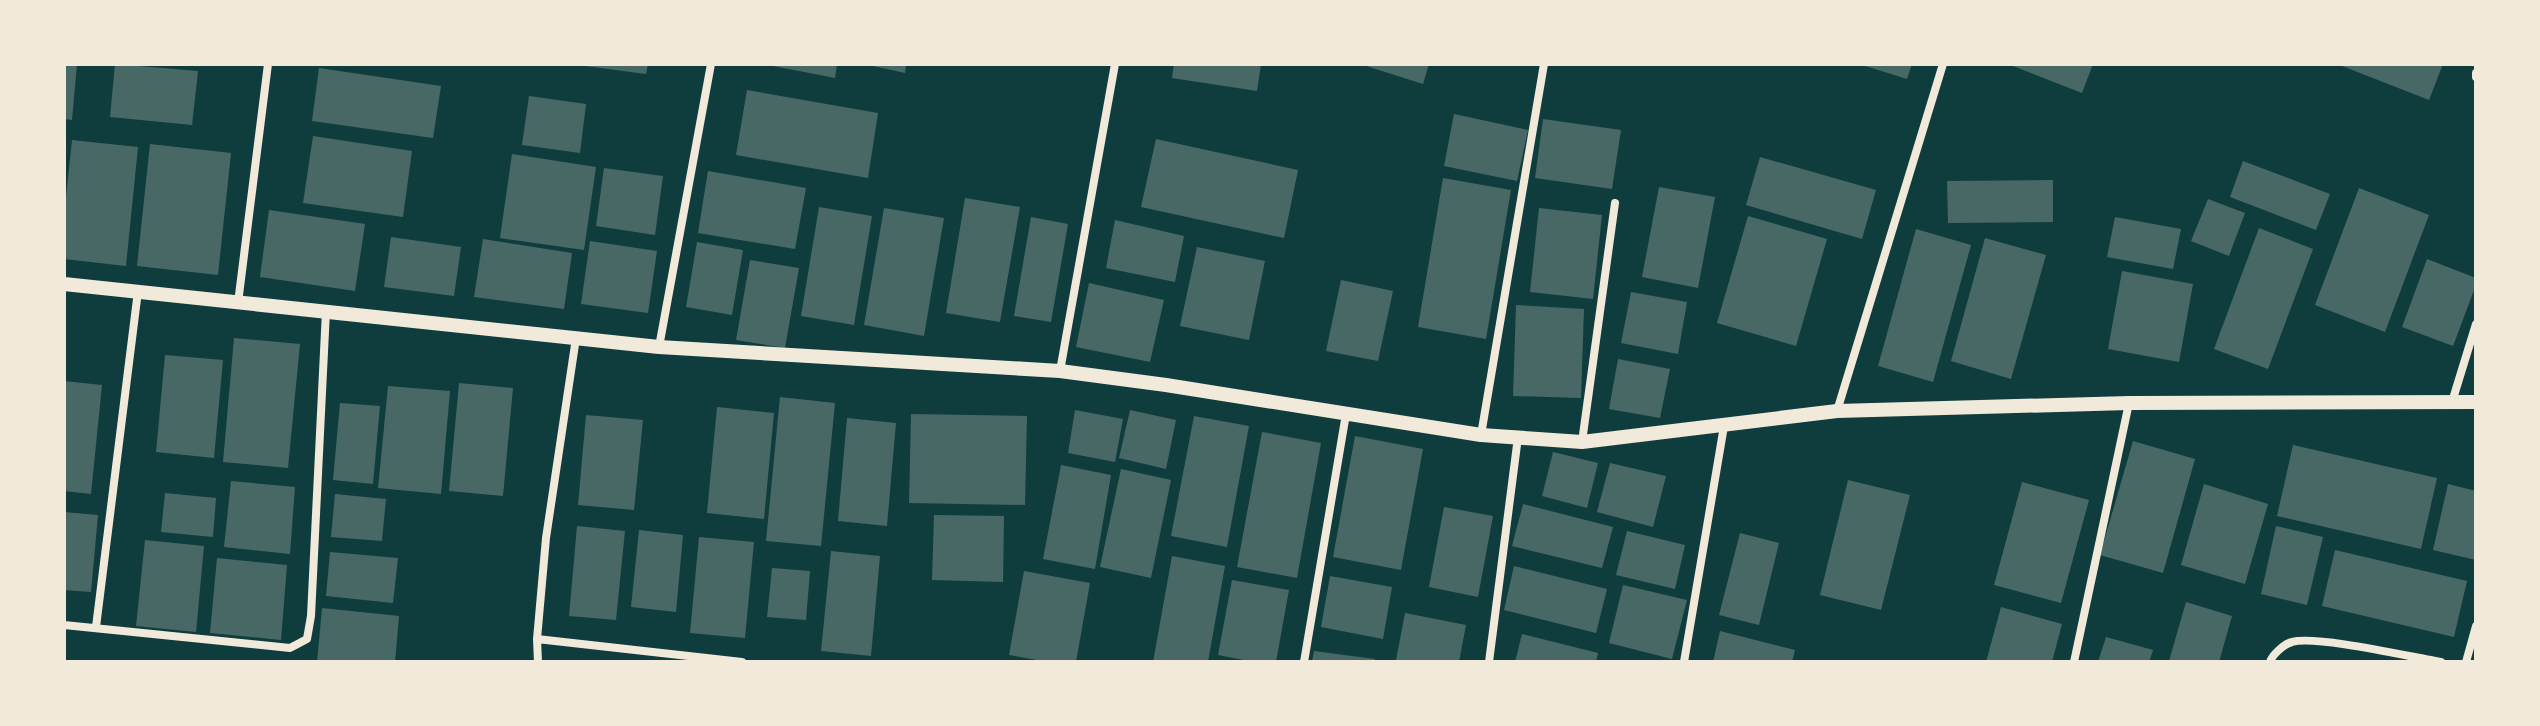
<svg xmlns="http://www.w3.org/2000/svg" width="2540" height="726" font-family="Roboto,sans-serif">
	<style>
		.building { fill: #486865 }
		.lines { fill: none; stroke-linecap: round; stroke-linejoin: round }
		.minor { stroke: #f1e9da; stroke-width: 8 }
		.tertiary { stroke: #f1e9da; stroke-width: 14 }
	</style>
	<rect width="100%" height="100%" fill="#0f3d3e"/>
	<!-- building -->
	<path class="building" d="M64,64H77L72,120L64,119Z
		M115,64L198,71L192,125L110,117Z
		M585,64H648L646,74L585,66Z
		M763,64H837L835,78Z
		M864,64H906L905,73Z
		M1174,64H1261L1257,91L1172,78Z
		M1360,64H1429L1423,84Z
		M1859,64H1912L1907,79Z
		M2008,64H2093L2082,93Z
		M2337,64H2443L2429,100Z
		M319,68L441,86L433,138L312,121Z
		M747,90L878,113L868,178L736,155Z
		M529,96L586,104L580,153L522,145Z
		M1454,114L1528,130L1517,181L1444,166Z
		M1543,119L1621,130L1612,189L1535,178Z
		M313,136L412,151L403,217L303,203Z
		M1156,139L1298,170L1284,238L1141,207Z
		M72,140L138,147L126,266L64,259V216Z
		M150,144L231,153L218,275L137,266Z
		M512,154L596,167L584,250L500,238Z
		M1760,157L1876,190L1862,239L1746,205Z
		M2243,161L2330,194L2316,230L2230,197Z
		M604,168L663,176L655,235L596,226Z
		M708,171L806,188L795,249L698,233Z
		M1443,178L1511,190L1486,339L1418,327Z
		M2053,180V222L1948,223L1947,181Z
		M1659,187L1715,197L1698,288L1642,277Z
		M2359,188L2429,215L2385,332L2315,305Z
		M965,198L1020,207L1000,322L946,313Z
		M2208,199L2245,213L2229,256L2191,241Z
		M819,207L872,216L854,325L801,316Z
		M884,208L944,218L924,336L864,325Z
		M1539,208L1602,215L1593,299L1530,292Z
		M269,210L365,224L355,291L260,277Z
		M1748,216L1827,239L1796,346L1717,323Z
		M1031,217L1068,224L1051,322L1014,316Z
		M2115,217L2181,229L2173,269L2107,257Z
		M1115,220L1184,236L1175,282L1106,268Z
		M2259,228L2313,249L2268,369L2214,349Z
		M1916,229L1971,245L1933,382L1878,366Z
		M391,237L461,247L454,296L384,287Z
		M1985,238L2046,255L2011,379L1951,361Z
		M483,239L572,253L564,309L474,297Z
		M590,241L657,251L648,313L581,304Z
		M697,242L743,250L732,315L686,307Z
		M1197,247L1265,261L1249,340L1180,326Z
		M2427,259L2476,278V285L2453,346L2402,327Z
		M750,260L799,268L785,348L736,340Z
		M2122,271L2193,284L2179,362L2108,349Z
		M1341,280L1393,291L1378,361L1326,351Z
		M1089,283L1164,300L1150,362L1076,347Z
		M1631,292L1687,302L1678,354L1621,343Z
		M1516,305L1584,309L1581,398L1513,396Z
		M234,338L300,344L288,468L223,462Z
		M165,355L223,360L214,458L156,452Z
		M1618,359L1670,369L1660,418L1609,409Z
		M64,381L102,385L91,494L64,491Z
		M459,383L513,388L503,496L449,491Z
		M388,386L450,391L441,494L378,488Z
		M780,397L835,403L821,546L766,541Z
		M340,403L380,406L373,484L333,480Z
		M717,407L774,413L764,519L707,513Z
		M1075,410L1123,419L1115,462L1068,453Z
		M1130,410L1176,420L1166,469L1119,458Z
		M911,414L1027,416L1025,505L909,503Z
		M586,415L643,420L634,510L578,505Z
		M1194,416L1249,426L1227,547L1171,536Z
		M847,418L896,423L887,526L838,521Z
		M1262,432L1321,443L1297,578L1237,567Z
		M1355,436L1423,449L1401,570L1333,557Z
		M2133,441L2195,459L2163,573L2100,555Z
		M2293,445L2437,478L2421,549L2277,516Z
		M1553,452L1598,463L1587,508L1542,496Z
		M1610,463L1666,476L1653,527L1597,512Z
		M1061,465L1111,475L1095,569L1043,559Z
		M1121,469L1171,480L1151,578L1100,567Z
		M1848,480L1910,495L1881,610L1820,595Z
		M231,481L295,487L290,554L224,547Z
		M2022,482L2089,500L2061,603L1994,585Z
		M2204,484L2268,504L2245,584L2181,565Z
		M2448,484L2476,491V560L2433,550Z
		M165,493L216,498L213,537L161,532Z
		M335,494L386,499L382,541L331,537Z
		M1523,504L1613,527L1602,568L1512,546Z
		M1444,507L1493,516L1478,597L1429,587Z
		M64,512L98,515L91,592L64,590Z
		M934,515L1004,516L1003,582L932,580Z
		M577,526L625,531L616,620L569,616Z
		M2276,526L2323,537L2307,605L2261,594Z
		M639,530L683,535L676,612L631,607Z
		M1627,531L1685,545L1675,589L1616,575Z
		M1740,533L1779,543L1759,625L1719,615Z
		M699,537L754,542L745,638L690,633Z
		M145,540L204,546L196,632L136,626Z
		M2335,550L2467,581L2454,637L2322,606Z
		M831,551L880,556L871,656L821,651Z
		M330,552L398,558L393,603L326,596Z
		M1172,556L1225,566L1208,662H1153Z
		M217,558L287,565L281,640L210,633Z
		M1514,566L1607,589L1596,633L1504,610Z
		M772,568L810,571L806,620L767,617Z
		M1024,571L1090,583L1076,662H1048L1009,655Z
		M1330,576L1392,587L1383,639L1321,627Z
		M1232,580L1289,590L1276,662H1254L1218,655Z
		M1623,585L1687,600L1672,659L1609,643Z
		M2186,602L2232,616L2219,662L2169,661Z
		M2001,607L2062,624L2052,662H1986Z
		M322,608L399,616L395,662H317Z
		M1405,613L1466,625L1459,662L1396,660Z
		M1720,631L1795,650L1792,662H1713Z
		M1522,634L1598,653L1596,662H1515Z
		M2106,637L2153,650L2149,662H2098Z
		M1314,651L1375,659V662H1312Z"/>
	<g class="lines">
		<!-- minor -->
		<path class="minor" d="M2476,73V77
			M238,303L268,64
			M659,347L711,64
			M1060,371L1115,64
			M2452,402L2476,324
			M1837,411L1943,64
			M1481,435L1544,64
			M1582,442L1615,203
			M64,625L290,648L307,639L311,616L326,311
			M96,627L138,291
			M537,639L742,662
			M538,662L537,639L546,538L576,338
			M1304,662L1346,414
			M1489,662L1518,437
			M1684,662L1724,426
			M2074,662L2129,403
			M2270,662C2272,655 2284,644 2292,642C2316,635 2411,657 2441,662
			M2466,662L2476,626"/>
		<!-- tertiary -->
		<path class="tertiary" d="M64,284L659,347L1060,371L1166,385L1481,435L1582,442L1837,411L2129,403L2476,402"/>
	</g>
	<!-- border -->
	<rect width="2540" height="726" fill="none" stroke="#f1e9da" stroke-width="132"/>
</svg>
